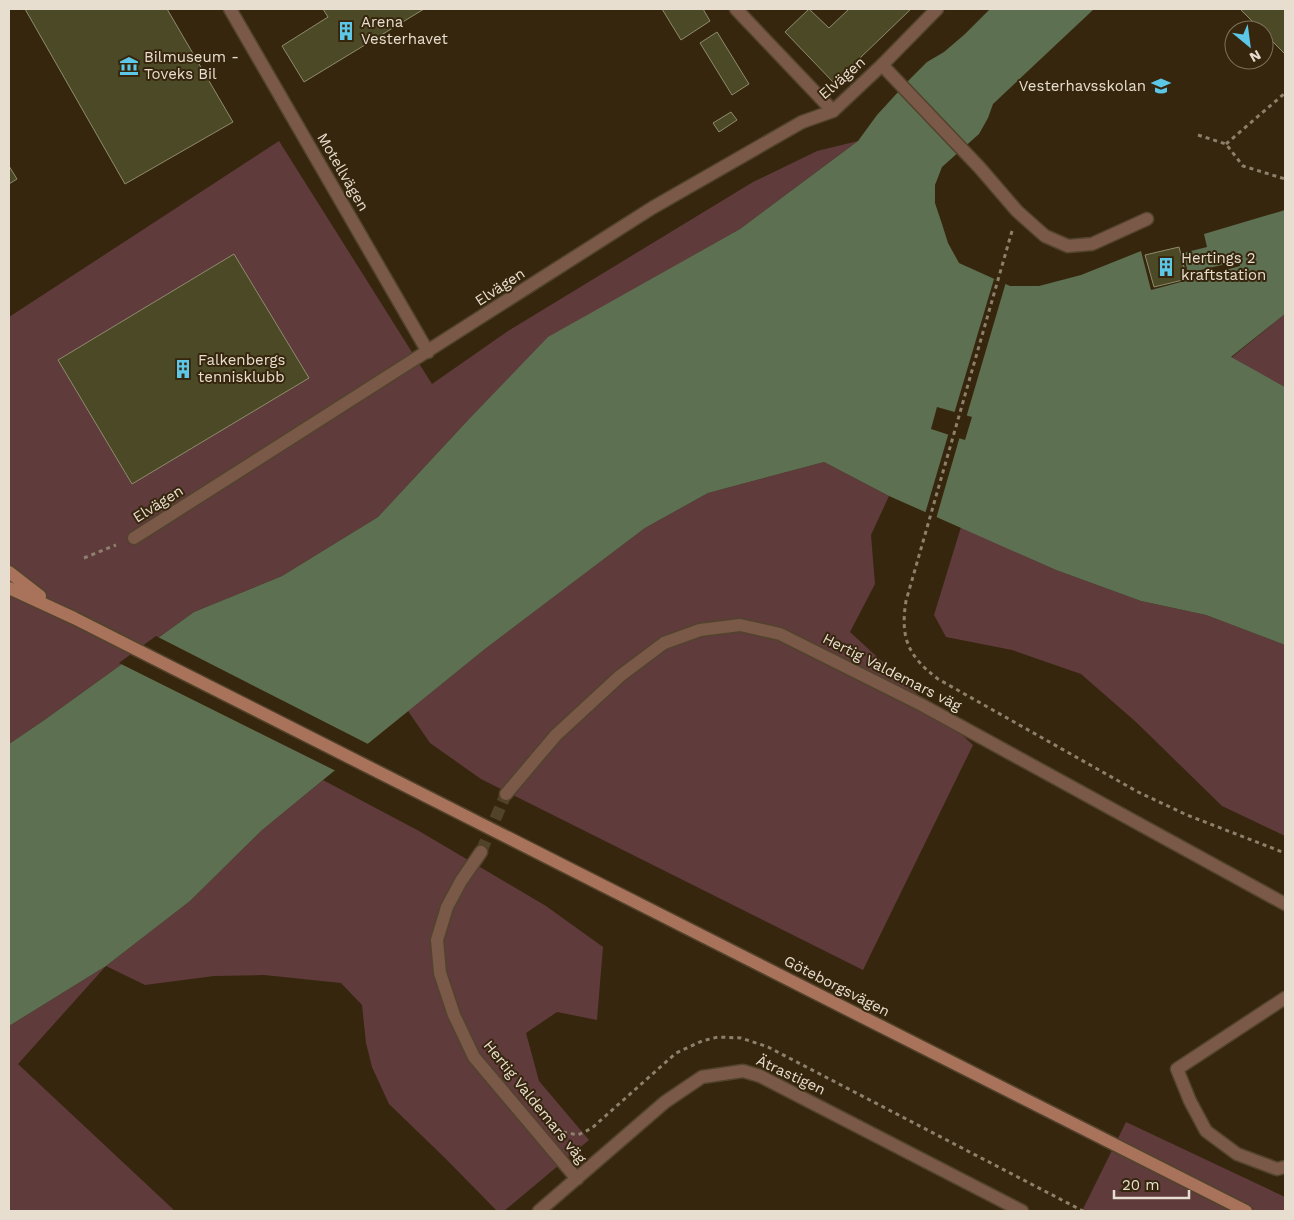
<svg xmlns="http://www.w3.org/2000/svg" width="1294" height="1220" font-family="'Work Sans',sans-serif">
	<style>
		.green { fill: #5f3b3c }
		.water { fill: #5d7051; fill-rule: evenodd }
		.pier { fill: #36260d }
		.building { fill: #4c4927; stroke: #8e8c6c }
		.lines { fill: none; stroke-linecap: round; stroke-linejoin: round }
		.minor-tunnel { stroke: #51422a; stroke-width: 12; stroke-dasharray: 12 6; stroke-linecap: butt }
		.service-casing { stroke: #52432c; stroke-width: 15 }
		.minor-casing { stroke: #52432c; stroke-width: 15 }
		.secondary-casing { stroke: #52432c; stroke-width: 15 }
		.path { stroke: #8d806c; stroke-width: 3; stroke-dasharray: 4 4; stroke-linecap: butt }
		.service { stroke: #7a5949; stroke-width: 12 }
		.minor { stroke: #7a5949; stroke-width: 12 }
		.secondary { stroke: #a8735a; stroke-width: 12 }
		.labels { text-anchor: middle; stroke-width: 4; stroke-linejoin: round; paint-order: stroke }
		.poi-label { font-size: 15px; fill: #e8decf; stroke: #36260d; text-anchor: start }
		.street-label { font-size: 15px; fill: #e8decf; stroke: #36260d }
	</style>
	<rect width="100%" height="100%" fill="#36260d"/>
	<!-- green -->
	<path class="green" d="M279,141L432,384L508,331L753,182L817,151L858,141L740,229L548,338L469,419L378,517L282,576L194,612L43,721L9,744V317Z
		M1285,314V387L1231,358Z
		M824,462L889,496L871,535L875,584L850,632L973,745L863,970L481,779L430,743L408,711L485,649L645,528L708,493Z
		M961,527L1056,570L1141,601L1206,615L1285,645V836L1222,806L1136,722L1081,674L1012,650L946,637L934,615Z
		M323,780L419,831L546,906L603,947L597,1020L557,1012L526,1033L539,1081L589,1140L504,1211H497L445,1158L389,1104L372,1067L366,1043L362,1005L341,983L264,975L214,976L145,985L106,966L18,1064L175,1211H9V1026L106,966L190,901L261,831Z
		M1126,1122L1285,1197V1211H1082Z"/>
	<!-- water -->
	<path class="water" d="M990,9H1094L993,104L988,118L979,134L942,167L935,185V203L942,224L948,243L959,263L1010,286H1039L1081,275L1141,251L1151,290L1240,266L1239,261L1188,273L1183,253L1207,247L1204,234L1285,210V314L1231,357L1285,387V645L1206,615L1141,601L1056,570L889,496L824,462L708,493L645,528L485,649L323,780L261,831L190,901L106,966L9,1026V744L43,721L194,612L282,576L378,517L469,419L548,337L740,229L858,141L877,115L910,79L927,62L944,52L965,34ZM937,407L972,417L965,440L931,429Z"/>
	<!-- pier -->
	<path class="pier" d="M994,279L1006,282L966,418L954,414Z
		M949,432L960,436L936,519L925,514Z
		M156,636L370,745L338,772L119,663Z"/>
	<!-- building -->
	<path class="building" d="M25,9H167L233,122L125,184Z
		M323,9H424L304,82L282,46L328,17Z
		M662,9H703L710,21L681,40Z
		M809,9L829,28L849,9H911L834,83L785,32Z
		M1240,9H1285V54L1264,33V30H1261Z
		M717,32L749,84L732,95L700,43Z
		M731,112L737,120L719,132L713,123Z
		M9,166L17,179L9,184Z
		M1179,247L1187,279L1154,287L1145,255Z
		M234,254L309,378L132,484L58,360Z"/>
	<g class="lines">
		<!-- minor-tunnel -->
		<path class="minor-tunnel" d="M481,852L506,794"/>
		<!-- service casing -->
		<g class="service-casing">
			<path id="service" d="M230,9L428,352
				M882,65L980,168L1017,211L1045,236L1068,246L1092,244L1147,219
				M134,538L652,208L802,122L833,111L736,9"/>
		</g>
		<!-- minor casing -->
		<g class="minor-casing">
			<path id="minor" d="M833,111L882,65L937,9
				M506,794L556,735L620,676L664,643L700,630L740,625L780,634L922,705L1285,904
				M481,852L461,881L447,907L437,940L440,973L454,1015L474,1057L577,1179
				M1285,998L1177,1069L1190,1101L1206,1131L1237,1154L1277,1169L1285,1167
				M539,1211L665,1102L702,1077L743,1071L760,1076L1022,1211"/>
		</g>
		<!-- secondary casing -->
		<g class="secondary-casing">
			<path id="secondary" d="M9,572L40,596
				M9,588L74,618L1246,1211"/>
		</g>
		<!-- path -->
		<path class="path" d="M1198,135L1226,144L1243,166L1285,179
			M1226,144L1285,93
			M1012,231L906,601C900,638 908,656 938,679L1138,792L1187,815L1285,853
			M84,558L116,545
			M563,1132L578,1135L592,1128L676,1053L702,1041L718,1037L741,1038L768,1047L1083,1211"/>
		<!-- service -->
		<use href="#service" class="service"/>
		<!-- minor -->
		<use href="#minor" class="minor"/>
		<!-- secondary -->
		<use href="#secondary" class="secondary"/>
	</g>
	<!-- icons -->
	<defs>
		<g id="building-bare" transform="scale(1.5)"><path d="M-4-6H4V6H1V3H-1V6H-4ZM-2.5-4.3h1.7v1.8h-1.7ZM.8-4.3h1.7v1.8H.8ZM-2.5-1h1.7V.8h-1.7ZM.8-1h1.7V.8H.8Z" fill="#5dc7e8" stroke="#36260d" stroke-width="2.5" paint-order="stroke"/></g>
		<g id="museum-bare" transform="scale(1.5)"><path d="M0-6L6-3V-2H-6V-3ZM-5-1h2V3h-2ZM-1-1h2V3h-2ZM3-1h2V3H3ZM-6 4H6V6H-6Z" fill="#5dc7e8" stroke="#36260d" stroke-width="2.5" paint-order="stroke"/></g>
		<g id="school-bare" transform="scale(1.5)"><path d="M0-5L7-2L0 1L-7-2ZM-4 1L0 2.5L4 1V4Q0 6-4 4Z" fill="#5dc7e8" stroke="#36260d" stroke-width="2.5" paint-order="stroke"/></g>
	</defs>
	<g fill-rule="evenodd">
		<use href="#building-bare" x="346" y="31"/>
		<use href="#museum-bare" x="129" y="66"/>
		<use href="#school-bare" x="1161" y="86"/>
		<use href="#building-bare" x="1166" y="267"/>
		<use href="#building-bare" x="183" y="369"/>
	</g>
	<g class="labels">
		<!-- poi labels -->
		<g class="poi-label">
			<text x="361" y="27">Arena<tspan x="361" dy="17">Vesterhavet</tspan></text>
			<text x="144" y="62">Bilmuseum -<tspan x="144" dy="17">Toveks Bil</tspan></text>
			<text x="1146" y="91" text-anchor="end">Vesterhavsskolan</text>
			<text x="1181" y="263">Hertings 2<tspan x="1181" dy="17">kraftstation</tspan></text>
			<text x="198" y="365">Falkenbergs<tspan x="198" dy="17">tennisklubb</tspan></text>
		</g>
		<!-- street labels -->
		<g class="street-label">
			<text transform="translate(842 78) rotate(-41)" y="5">Elvägen</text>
			<text transform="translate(343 172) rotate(60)" y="5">Motellvägen</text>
			<text transform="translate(500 287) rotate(-33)" y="5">Elvägen</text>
			<text transform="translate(158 504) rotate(-32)" y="5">Elvägen</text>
			<text transform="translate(892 672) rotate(27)" y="5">Hertig Valdemars väg</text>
			<text transform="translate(837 986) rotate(27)" y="5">Göteborgsvägen</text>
			<text transform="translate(791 1075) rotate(25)" y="5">Ätrastigen</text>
			<text transform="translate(535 1102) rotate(51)" y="5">Hertig Valdemars väg</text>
		</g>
	</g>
	<!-- border -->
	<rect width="1294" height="1220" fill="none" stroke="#e8decf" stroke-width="20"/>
	<!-- north arrow -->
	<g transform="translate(1249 45) rotate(151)"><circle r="24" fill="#36260d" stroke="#7d705b"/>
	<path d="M0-4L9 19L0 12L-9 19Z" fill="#5dc7e8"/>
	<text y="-8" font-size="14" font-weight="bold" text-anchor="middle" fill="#e8decf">N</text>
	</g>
	<!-- scale -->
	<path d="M1114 1190v8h75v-8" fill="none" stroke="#e8decf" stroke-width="2.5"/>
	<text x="1122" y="1190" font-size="15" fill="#e8decf" stroke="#36260d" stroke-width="4" paint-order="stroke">20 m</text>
</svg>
